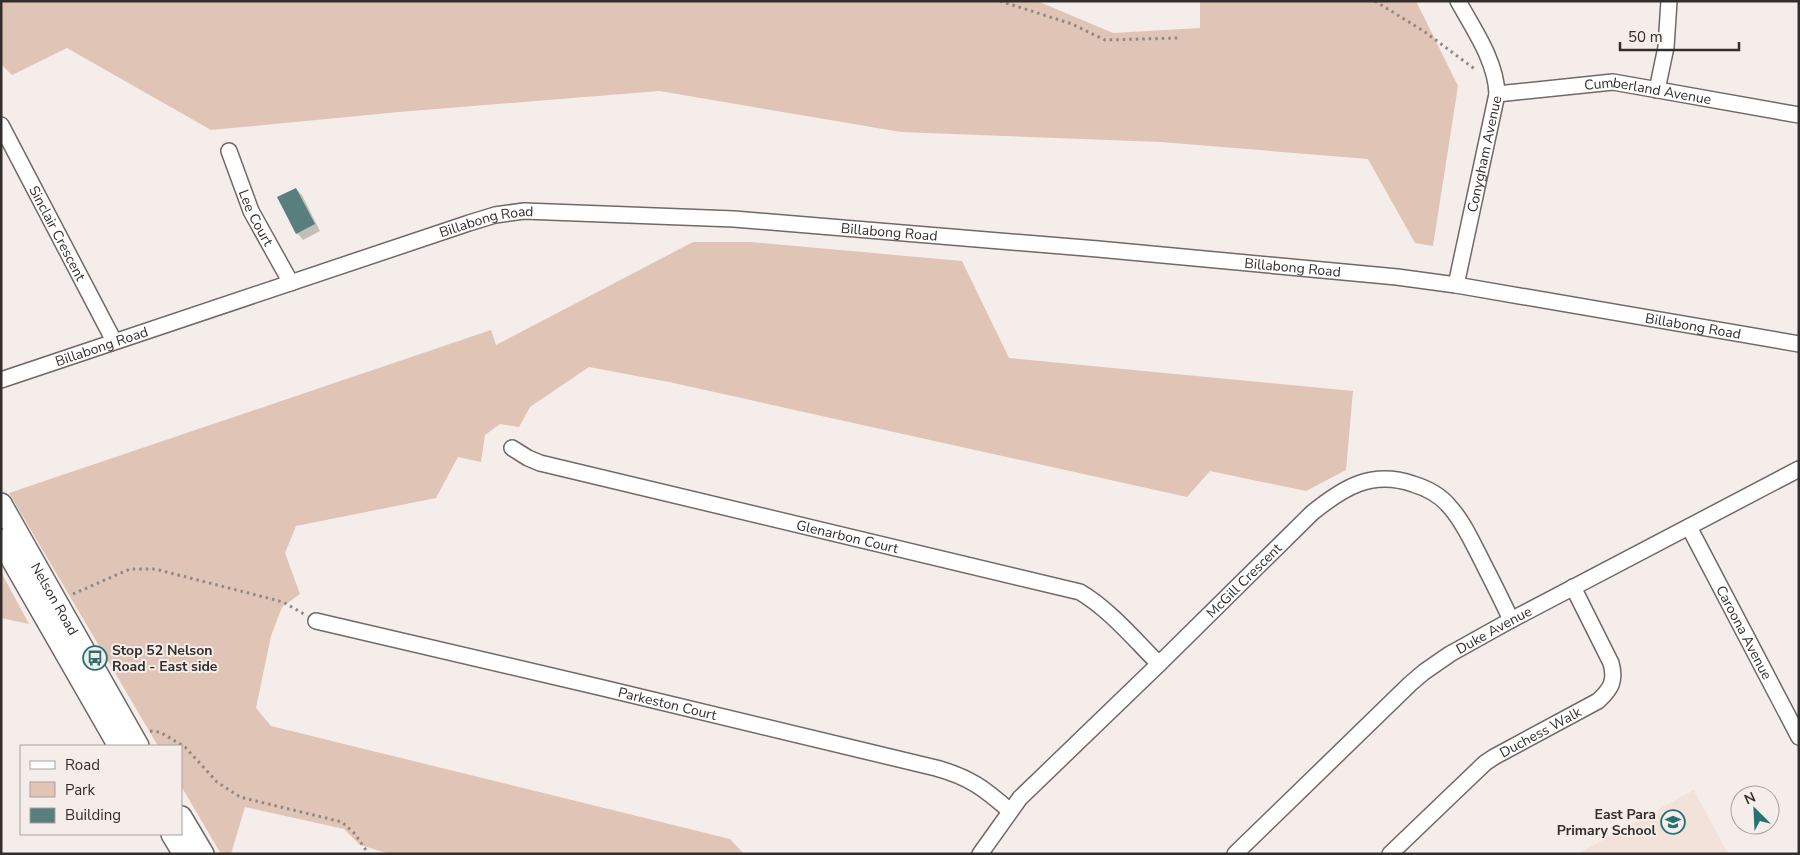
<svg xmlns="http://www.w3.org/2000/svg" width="1800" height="855" font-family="'Nunito Sans',sans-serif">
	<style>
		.built { fill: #f3e2da }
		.green { fill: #e0c4b6 }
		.shadow { fill: #0003 }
		.building { fill: #597e7e }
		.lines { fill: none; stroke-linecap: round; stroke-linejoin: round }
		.street-casing { stroke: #706965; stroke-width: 18 }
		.secondary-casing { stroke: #706965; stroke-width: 24 }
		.path { stroke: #8f8986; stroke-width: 3; stroke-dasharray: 2.5 4; stroke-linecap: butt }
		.street { stroke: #fff; stroke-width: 15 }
		.secondary { stroke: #fff; stroke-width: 21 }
		.labels { text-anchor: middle; stroke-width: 4; stroke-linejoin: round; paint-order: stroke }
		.street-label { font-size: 14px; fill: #312e2c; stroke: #f5ede9 }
		.poi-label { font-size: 14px; font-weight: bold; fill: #312e2c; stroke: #f5ede9; text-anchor: start }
	</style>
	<rect width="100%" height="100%" fill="#f5ede9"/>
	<!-- built -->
	<path class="built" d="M1694,790L1728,854H1577Z"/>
	<!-- green -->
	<path class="green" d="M1,1H1037L1113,33L1200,28V1H1416L1458,86L1433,246L1415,243L1368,159L1161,142L901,132L659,91L399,112L211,130L67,48L12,75L1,64Z
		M693,242H750L962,261L1009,358L1353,391L1346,470L1306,491L1210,471L1187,497L669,382L589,367L530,407L519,427L500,424L485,435L481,462L458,457L436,498L296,526L285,553L300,594L282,607L271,636L256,708L271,726L730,839L744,854H390L360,845L344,829L245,807L231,854H221L181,786V746H158L9,493L491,330L496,345Z
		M1,572L29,624L1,618Z"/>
	<!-- shadow -->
	<path class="shadow" d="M296,189L302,195L320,231L303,240L297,233Z"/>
	<!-- building -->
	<path class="building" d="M296,188L315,224L296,234L277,197Z"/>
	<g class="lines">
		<!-- street casing -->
		<g class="street-casing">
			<g id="street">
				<path d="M1657,90L1666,47L1669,1"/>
				<path id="s1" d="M1497,94L1613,82L1799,115"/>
				<path id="s2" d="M1,125L114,341"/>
				<path id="s3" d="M229,151L251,211L291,283"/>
				<path id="s4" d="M1456,285L1497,94C1496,61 1474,30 1458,1"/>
				<path id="s5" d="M1,380L469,223L495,215L524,211L734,219L1098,249L1397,277L1456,285L1799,344"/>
				<path id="s6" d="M512,448L528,458L540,463L1080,592C1109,609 1135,640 1159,664"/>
				<path id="s7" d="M1689,527L1799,737"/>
				<path id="s8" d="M316,621L603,688L936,768C969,777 984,788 1010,811"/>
				<path id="s9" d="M980,854L1020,798L1159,664L1312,513C1344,487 1372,470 1413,484C1426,488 1440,495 1449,506C1462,520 1470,538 1479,555C1490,577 1501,598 1511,620"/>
				<path id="s10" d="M1235,854L1410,684L1424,672L1450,654L1511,620L1799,469"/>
				<path id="s11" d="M1390,854L1485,763L1494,757L1598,701C1611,689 1616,681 1611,663L1573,587"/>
			</g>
		</g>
		<!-- secondary casing -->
		<g class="secondary-casing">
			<g id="secondary">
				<path id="s12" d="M1,504L138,746"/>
				<path d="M1,540L119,746"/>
				<path d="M181,817L203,854"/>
				<path d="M172,834L184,854"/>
			</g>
		</g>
		<!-- path -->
		<path class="path" d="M1000,1L1072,24L1105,40L1179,38
			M1375,1L1425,32L1476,70
			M73,594L130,569H155L283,602L304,614
			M150,731L160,732L185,747L217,782L240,797L342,822L355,834L368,853"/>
		<!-- street -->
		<use href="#street" class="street"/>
		<!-- secondary -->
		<use href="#secondary" class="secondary"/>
	</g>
	<!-- icons -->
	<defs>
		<g id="bus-ring" transform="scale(1.25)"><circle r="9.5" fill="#f5ede9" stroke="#267173" stroke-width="1.5"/><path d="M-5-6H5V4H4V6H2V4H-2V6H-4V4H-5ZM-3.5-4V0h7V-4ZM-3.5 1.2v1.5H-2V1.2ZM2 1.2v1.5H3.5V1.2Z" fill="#267173"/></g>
		<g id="school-ring" transform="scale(1.25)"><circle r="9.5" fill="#f5ede9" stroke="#267173" stroke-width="1.5"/><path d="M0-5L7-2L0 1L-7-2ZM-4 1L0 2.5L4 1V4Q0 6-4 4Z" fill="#267173"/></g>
	</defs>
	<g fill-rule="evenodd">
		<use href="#bus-ring" x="95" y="658"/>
		<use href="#school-ring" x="1673" y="822"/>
	</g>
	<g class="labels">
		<!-- street labels -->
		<g class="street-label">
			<text dy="5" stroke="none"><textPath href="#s1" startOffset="152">Cumberland Avenue</textPath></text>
			<text dy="5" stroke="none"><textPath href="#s4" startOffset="134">Conygham Avenue</textPath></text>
			<text dy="5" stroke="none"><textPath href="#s3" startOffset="72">Lee Court</textPath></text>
			<text dy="5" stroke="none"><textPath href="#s5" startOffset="511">Billabong Road</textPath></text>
			<text dy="5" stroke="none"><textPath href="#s5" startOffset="916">Billabong Road</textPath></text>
			<text dy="5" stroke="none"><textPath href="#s2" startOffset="122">Sinclair Crescent</textPath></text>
			<text dy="5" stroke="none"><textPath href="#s5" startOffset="1321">Billabong Road</textPath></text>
			<text dy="5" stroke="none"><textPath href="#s5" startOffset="1726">Billabong Road</textPath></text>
			<text dy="5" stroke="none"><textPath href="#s5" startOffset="106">Billabong Road</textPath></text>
			<text dy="5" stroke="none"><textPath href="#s6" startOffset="348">Glenarbon Court</textPath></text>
			<text dy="5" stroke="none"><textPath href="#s9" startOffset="381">McGill Crescent</textPath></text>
			<text dy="5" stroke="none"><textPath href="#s12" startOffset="109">Nelson Road</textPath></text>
			<text dy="5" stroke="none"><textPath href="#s10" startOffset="344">Duke Avenue</textPath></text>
			<text dy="5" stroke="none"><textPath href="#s7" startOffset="119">Caroona Avenue</textPath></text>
			<text dy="5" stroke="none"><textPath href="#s8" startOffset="361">Parkeston Court</textPath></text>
			<text dy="5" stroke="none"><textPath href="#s11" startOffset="195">Duchess Walk</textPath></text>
		</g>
		<!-- poi labels -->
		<g class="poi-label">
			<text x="112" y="655">Stop 52 Nelson<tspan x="112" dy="16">Road - East side</tspan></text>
			<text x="1656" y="819" text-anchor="end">East Para<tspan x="1656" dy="16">Primary School</tspan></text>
		</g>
	</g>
	<!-- border -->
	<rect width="1800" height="855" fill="none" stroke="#312e2c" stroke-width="5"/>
	<!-- legend -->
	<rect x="20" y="745" width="162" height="90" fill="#f5ede9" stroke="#a7a19d"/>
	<rect x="30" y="761" width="25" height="8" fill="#ffffff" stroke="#a7a19d"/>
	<text x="65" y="770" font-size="15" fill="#312e2c">Road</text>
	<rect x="30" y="782" width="25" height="15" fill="#e0c4b6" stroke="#a7a19d"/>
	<text x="65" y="795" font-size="15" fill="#312e2c">Park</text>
	<rect x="30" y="808" width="25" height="15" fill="#597e7e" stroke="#a7a19d"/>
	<text x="65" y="820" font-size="15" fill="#312e2c">Building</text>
	<!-- north arrow -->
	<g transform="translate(1755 810) rotate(336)"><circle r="24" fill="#f5ede9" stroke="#a7a19d"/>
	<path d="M0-4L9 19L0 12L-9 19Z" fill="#267173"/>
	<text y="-8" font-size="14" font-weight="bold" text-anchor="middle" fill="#312e2c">N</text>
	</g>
	<!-- scale -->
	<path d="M1620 42v8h119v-8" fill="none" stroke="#312e2c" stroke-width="2.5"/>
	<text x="1628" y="42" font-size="15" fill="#312e2c" stroke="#f5ede9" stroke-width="4" paint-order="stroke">50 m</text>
</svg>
